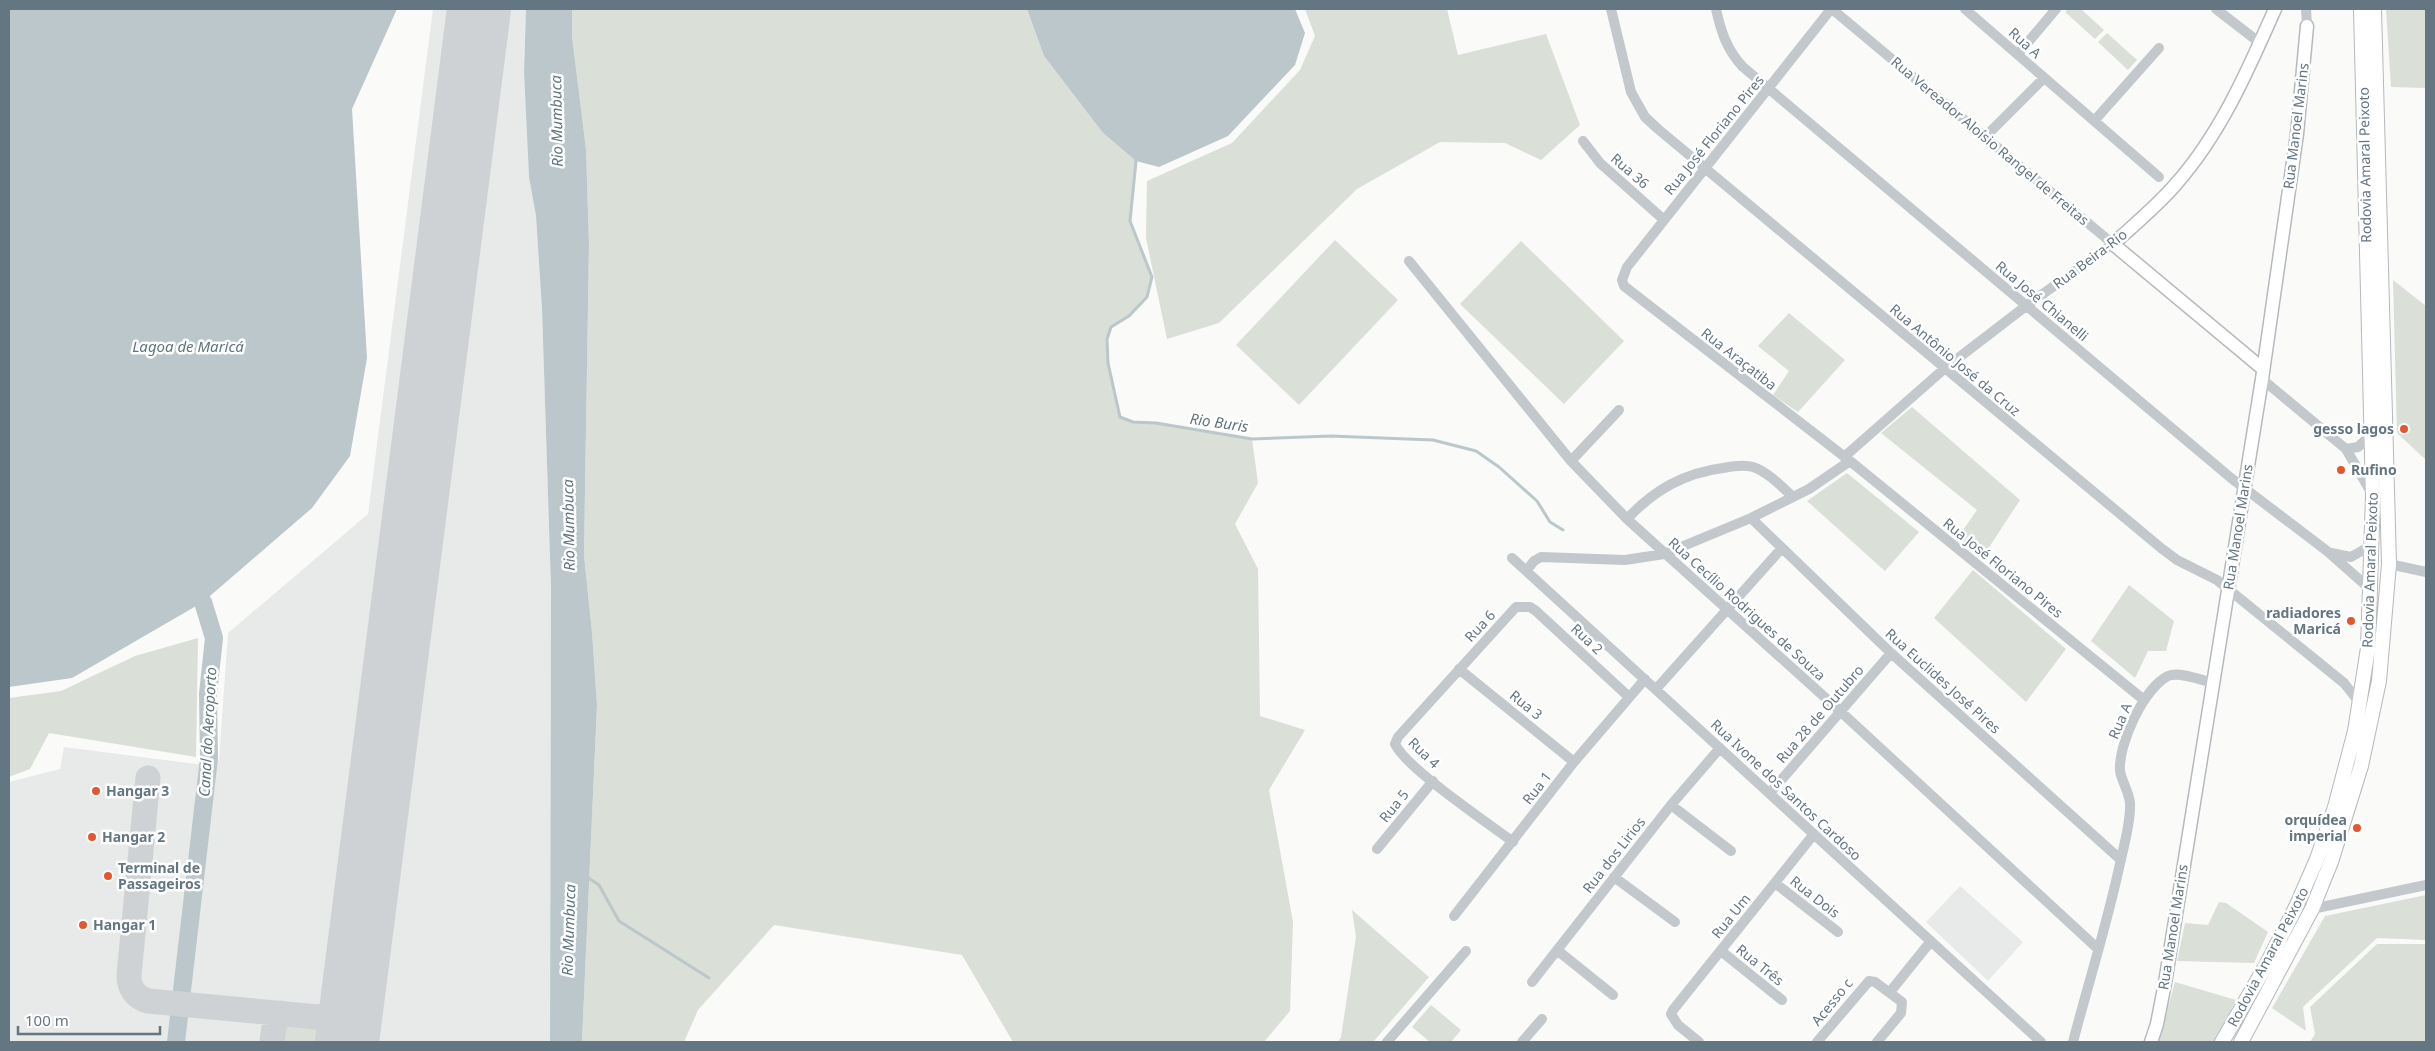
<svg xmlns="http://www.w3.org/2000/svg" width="2435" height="1051" font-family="'Noto Sans',sans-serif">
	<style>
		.built { fill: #e8e9e9 }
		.green { fill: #dadfd7 }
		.water { fill: #bbc7cb }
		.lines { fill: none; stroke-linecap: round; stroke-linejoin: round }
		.stream { stroke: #bbc7cb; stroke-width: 3 }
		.river { stroke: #bbc7cb; stroke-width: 18 }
		.taxiway { stroke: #ced2d4; stroke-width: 25 }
		.runway { stroke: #ced2d4; stroke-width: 64 }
		.major-casing { stroke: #b5babe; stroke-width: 15 }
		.highway-casing { stroke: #b4b9bd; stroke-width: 16 }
		.minor { stroke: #c3c8cc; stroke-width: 10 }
		.major { stroke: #fff; stroke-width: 12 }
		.highway { stroke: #fff; stroke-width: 14 }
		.poi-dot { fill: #e4572e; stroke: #fff; stroke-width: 2 }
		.labels { text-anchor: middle; stroke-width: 5; stroke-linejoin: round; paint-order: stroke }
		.street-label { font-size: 14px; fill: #657683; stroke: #fff }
		.poi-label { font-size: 14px; font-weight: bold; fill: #657683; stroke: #fff; text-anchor: start }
		.water-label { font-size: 15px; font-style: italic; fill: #60757c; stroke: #fff }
	</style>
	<rect width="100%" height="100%" fill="#fafaf8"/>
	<!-- built -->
	<path class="built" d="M433,9H526L524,72L529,177L536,216L542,309L551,588L550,1042H9V782L60,769L64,747L196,764L219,760L228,633L368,514Z
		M1960,886L2023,942L1988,981L1926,922Z"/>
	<!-- green -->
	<path class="green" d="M572,9H1027L1044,56L1103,133L1136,161L1130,221L1152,277L1147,297L1129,316L1111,327L1107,339L1108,363L1120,417L1133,422L1156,423L1252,439L1258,483L1235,524L1258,569L1260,716L1305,730L1269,790L1293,922L1290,1011L1264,1042H1013L962,955L774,925L698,1010L684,1042H582L597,705L592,632L584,555L589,244L586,149L572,36Z
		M1305,9H1447L1458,55L1546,34L1580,125L1541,160L1505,143L1440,142L1357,189L1219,323L1167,339L1146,238L1147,181L1232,143L1300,70L1315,36Z
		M2068,9H2081L2104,30L2095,39L2065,12Z
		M2386,9H2426V88L2391,87Z
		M2107,33L2137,60L2128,70L2098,42Z
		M1335,240L1398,300L1299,405L1236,345Z
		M1521,241L1624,341L1564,404L1460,304Z
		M2393,280L2426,306V460L2397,433Z
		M1789,313L1845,360L1798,412L1773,395L1789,371L1758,346Z
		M1912,407L2020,500L1982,558L1956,540L1977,510L1881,433Z
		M1847,473L1919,532L1885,571L1807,501Z
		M1973,570L2066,649L2026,702L1934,618Z
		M2129,585L2174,621L2166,651H2148L2135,678L2091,641Z
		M198,638L196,757L49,733L30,769L9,777V698L61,691L135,656Z
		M2426,895V940L2377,938L2303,1007L2306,1031L2272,1008L2325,916Z
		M2219,902L2226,903L2268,932L2254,963L2177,961L2185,923L2208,925Z
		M1352,910L1429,977L1373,1042H1338L1341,1037L1356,937Z
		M2377,944H2426V1042H2310L2315,1034L2310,1007Z
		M2175,982L2236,1000L2215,1042H2158Z
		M1431,1005L1461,1030L1451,1042H1430L1412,1027Z
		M289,1021C305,1023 325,1022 326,1042H279L282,1031Z"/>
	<!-- water -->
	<path class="water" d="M9,9H397L352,109L367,358L350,456L312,508L203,602L72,678L9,687Z
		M526,9H572V36L586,149L589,244L584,555L592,632L597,705L582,1042H550L551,588L542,309L536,216L529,177L524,72Z
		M1027,9H1295L1305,33L1295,65L1228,136L1159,167L1136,161L1103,133L1044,56Z"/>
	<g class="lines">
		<!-- stream -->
		<path class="stream" d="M1136,161L1130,221L1152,277L1147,297L1129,316L1111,327L1107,339L1108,363L1120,417L1133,422L1156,423L1252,439L1331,436L1433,440L1476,451L1499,467L1537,501L1550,522L1563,530
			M587,877L599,885L619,921L709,978"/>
		<!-- river -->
		<path class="river" d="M176,1042L209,758L208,694L214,638L203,602"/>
		<!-- taxiway -->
		<path class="taxiway" d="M148,778L129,975C129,988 135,997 148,1001L318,1017C339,1015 349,1003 355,983
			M318,1017L335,1027L343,1042
			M272,1042L275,1020L280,1013"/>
		<!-- runway -->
		<path class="runway" d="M347,1042L479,9"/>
		<!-- major casing -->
		<g class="major-casing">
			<path id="major" d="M2263,369L2113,244C2134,225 2157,206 2176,184C2221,133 2248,70 2275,9
				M2151,1042L2157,1024L2165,983L2262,379L2297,134L2307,26"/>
		</g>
		<!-- highway casing -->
		<g class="highway-casing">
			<path id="highway" d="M2222,1042L2268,962L2296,907L2317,859L2335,807L2355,731L2368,648L2373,495L2361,9
				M2241,1042L2312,909L2331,862L2361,766L2379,681L2389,564L2374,9"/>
		</g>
		<!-- minor -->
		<path class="minor" d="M1611,9L1631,92L1645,117L1658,129L2161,548L2177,560L2217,580L2344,683L2359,702
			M1716,9C1721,32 1727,50 1743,67L2231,478L2327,551L2370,589
			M1831,9L1627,267L1622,280L1624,286L1850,461L2144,700
			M1832,9L2113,244L2026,306L1944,369L1844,457
			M1965,9L2159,177
			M2216,9L2260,43
			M2306,9L2307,26
			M2018,54L2056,9
			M2094,121L2159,48
			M1985,137L2044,78
			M1583,141L1600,163L1663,219
			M1409,261L1571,461L1627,519L1840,711L2097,948
			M2262,379L2346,449L2372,494
			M2346,449L2358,447L2372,434
			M1571,461L1619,410
			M1751,518L1891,653L2121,860
			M1627,519C1654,490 1684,473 1723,468C1733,466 1744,464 1753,467C1768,472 1782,487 1793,497
			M2331,553L2351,557L2372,545
			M1512,558L2041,1042
			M2389,564L2426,572
			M1527,570L1534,561L1541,557L1625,560L1664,554L1751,518L1809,489L1850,461
			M1459,669L1574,762
			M1657,688L1781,549
			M1770,793L1891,653
			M1671,805L1731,851
			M1513,842C1488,823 1406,768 1395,744L1398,737L1516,607H1530L1536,611L1629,697
			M1377,849L1433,781
			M1614,877L1675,922
			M1775,883L1838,932
			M2312,909L2426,885
			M1454,916L1574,762L1645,679
			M1557,950L1613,995
			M1721,951L1782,1000
			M1532,982L1671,805L1720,748
			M1890,992L1931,941
			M1387,1042L1466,951
			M1522,1042L1542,1019
			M1699,1042L1678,1025L1671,1014L1673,1010L1814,834
			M1817,1042L1869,981L1875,982L1902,1002L1901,1013L1877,1042
			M2073,1042C2089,981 2108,921 2121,859C2125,842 2131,820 2130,803C2129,792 2122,782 2120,771C2118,744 2144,688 2168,676C2179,671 2201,680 2213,683"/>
		<!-- major -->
		<use href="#major" class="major"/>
		<!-- highway -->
		<use href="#highway" class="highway"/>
	</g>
	<!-- markers -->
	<g class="poi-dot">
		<circle cx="2404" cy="429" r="5"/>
		<circle cx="2341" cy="470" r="5"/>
		<circle cx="2351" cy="621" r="5"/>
		<circle cx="96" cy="791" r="5"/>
		<circle cx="2357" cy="828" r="5"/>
		<circle cx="92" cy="837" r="5"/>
		<circle cx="108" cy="876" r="5"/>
		<circle cx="83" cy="925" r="5"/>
	</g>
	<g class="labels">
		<!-- street labels -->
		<g class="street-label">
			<text transform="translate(2025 43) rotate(42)" y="5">Rua A</text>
			<text transform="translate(2296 126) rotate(-83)" y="5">Rua Manoel Marins</text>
			<text transform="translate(1714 135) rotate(-51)" y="5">Rua José Floriano Pires</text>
			<text transform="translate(1990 141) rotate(40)" y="5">Rua Vereador Aloísio Rangel de Freitas</text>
			<text transform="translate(2365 165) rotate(-91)" y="5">Rodovia Amaral Peixoto</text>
			<text transform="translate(1630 171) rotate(41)" y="5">Rua 36</text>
			<text transform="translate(2090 259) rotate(-37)" y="5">Rua Beira-Rio</text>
			<text transform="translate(2042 301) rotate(40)" y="5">Rua José Chianelli</text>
			<text transform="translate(1739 359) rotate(38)" y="5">Rua Araçatiba</text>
			<text transform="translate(1955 360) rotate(40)" y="5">Rua Antônio José da Cruz</text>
			<text transform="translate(2238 527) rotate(-81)" y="5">Rua Manoel Marins</text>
			<text transform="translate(2003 568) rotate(39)" y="5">Rua José Floriano Pires</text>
			<text transform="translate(2370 570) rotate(-88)" y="5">Rodovia Amaral Peixoto</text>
			<text transform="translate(1747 609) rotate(42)" y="5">Rua Cecílio Rodrigues de Souza</text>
			<text transform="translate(1480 626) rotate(-47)" y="5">Rua 6</text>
			<text transform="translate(1587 639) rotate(43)" y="5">Rua 2</text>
			<text transform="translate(1943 681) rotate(42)" y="5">Rua Euclides José Pires</text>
			<text transform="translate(1526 705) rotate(39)" y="5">Rua 3</text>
			<text transform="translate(1820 714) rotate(-49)" y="5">Rua 28 de Outubro</text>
			<text transform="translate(2120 721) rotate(-67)" y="5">Rua A</text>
			<text transform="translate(1424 753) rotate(44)" y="5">Rua 4</text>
			<text transform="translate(1537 788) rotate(-52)" y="5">Rua 1</text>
			<text transform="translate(1786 790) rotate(43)" y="5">Rua Ivone dos Santos Cardoso</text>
			<text transform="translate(1394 806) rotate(-51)" y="5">Rua 5</text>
			<text transform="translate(1614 855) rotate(-52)" y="5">Rua dos Lirios</text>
			<text transform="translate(1815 897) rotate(38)" y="5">Rua Dois</text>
			<text transform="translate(1731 916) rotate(-51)" y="5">Rua Um</text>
			<text transform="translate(2173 927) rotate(-81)" y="5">Rua Manoel Marins</text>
			<text transform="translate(2268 957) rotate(-62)" y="5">Rodovia Amaral Peixoto</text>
			<text transform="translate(1760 965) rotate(39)" y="5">Rua Três</text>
			<text transform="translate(1832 1002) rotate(-51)" y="5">Acesso c</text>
		</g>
		<!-- poi labels -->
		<g class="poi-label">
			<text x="2394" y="434" text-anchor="end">gesso lagos</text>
			<text x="2351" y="475">Rufino</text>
			<text x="2341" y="618" text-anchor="end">radiadores<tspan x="2341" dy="16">Maricá</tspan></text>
			<text x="106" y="796">Hangar 3</text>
			<text x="2347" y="825" text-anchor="end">orquídea<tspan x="2347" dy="16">imperial</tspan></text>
			<text x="102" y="842">Hangar 2</text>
			<text x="118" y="873">Terminal de<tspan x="118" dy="16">Passageiros</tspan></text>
			<text x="93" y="930">Hangar 1</text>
		</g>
		<!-- water labels -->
		<g class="water-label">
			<text transform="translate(557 121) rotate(-91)" y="5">Rio Mumbuca</text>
			<text x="188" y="352">Lagoa de Maricá</text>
			<text transform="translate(1219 423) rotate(8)" y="5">Rio Buris</text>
			<text transform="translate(569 525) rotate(-91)" y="5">Rio Mumbuca</text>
			<text transform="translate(208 732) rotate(-87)" y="5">Canal do Aeroporto</text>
			<text transform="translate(569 930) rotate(-88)" y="5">Rio Mumbuca</text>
		</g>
	</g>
	<!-- border -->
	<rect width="2435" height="1051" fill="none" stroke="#657683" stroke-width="20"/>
	<!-- scale -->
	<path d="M18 1026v8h142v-8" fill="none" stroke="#657683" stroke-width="2.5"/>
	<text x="25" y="1026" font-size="15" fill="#657683" stroke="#ffffff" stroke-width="4" paint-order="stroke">100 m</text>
</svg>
